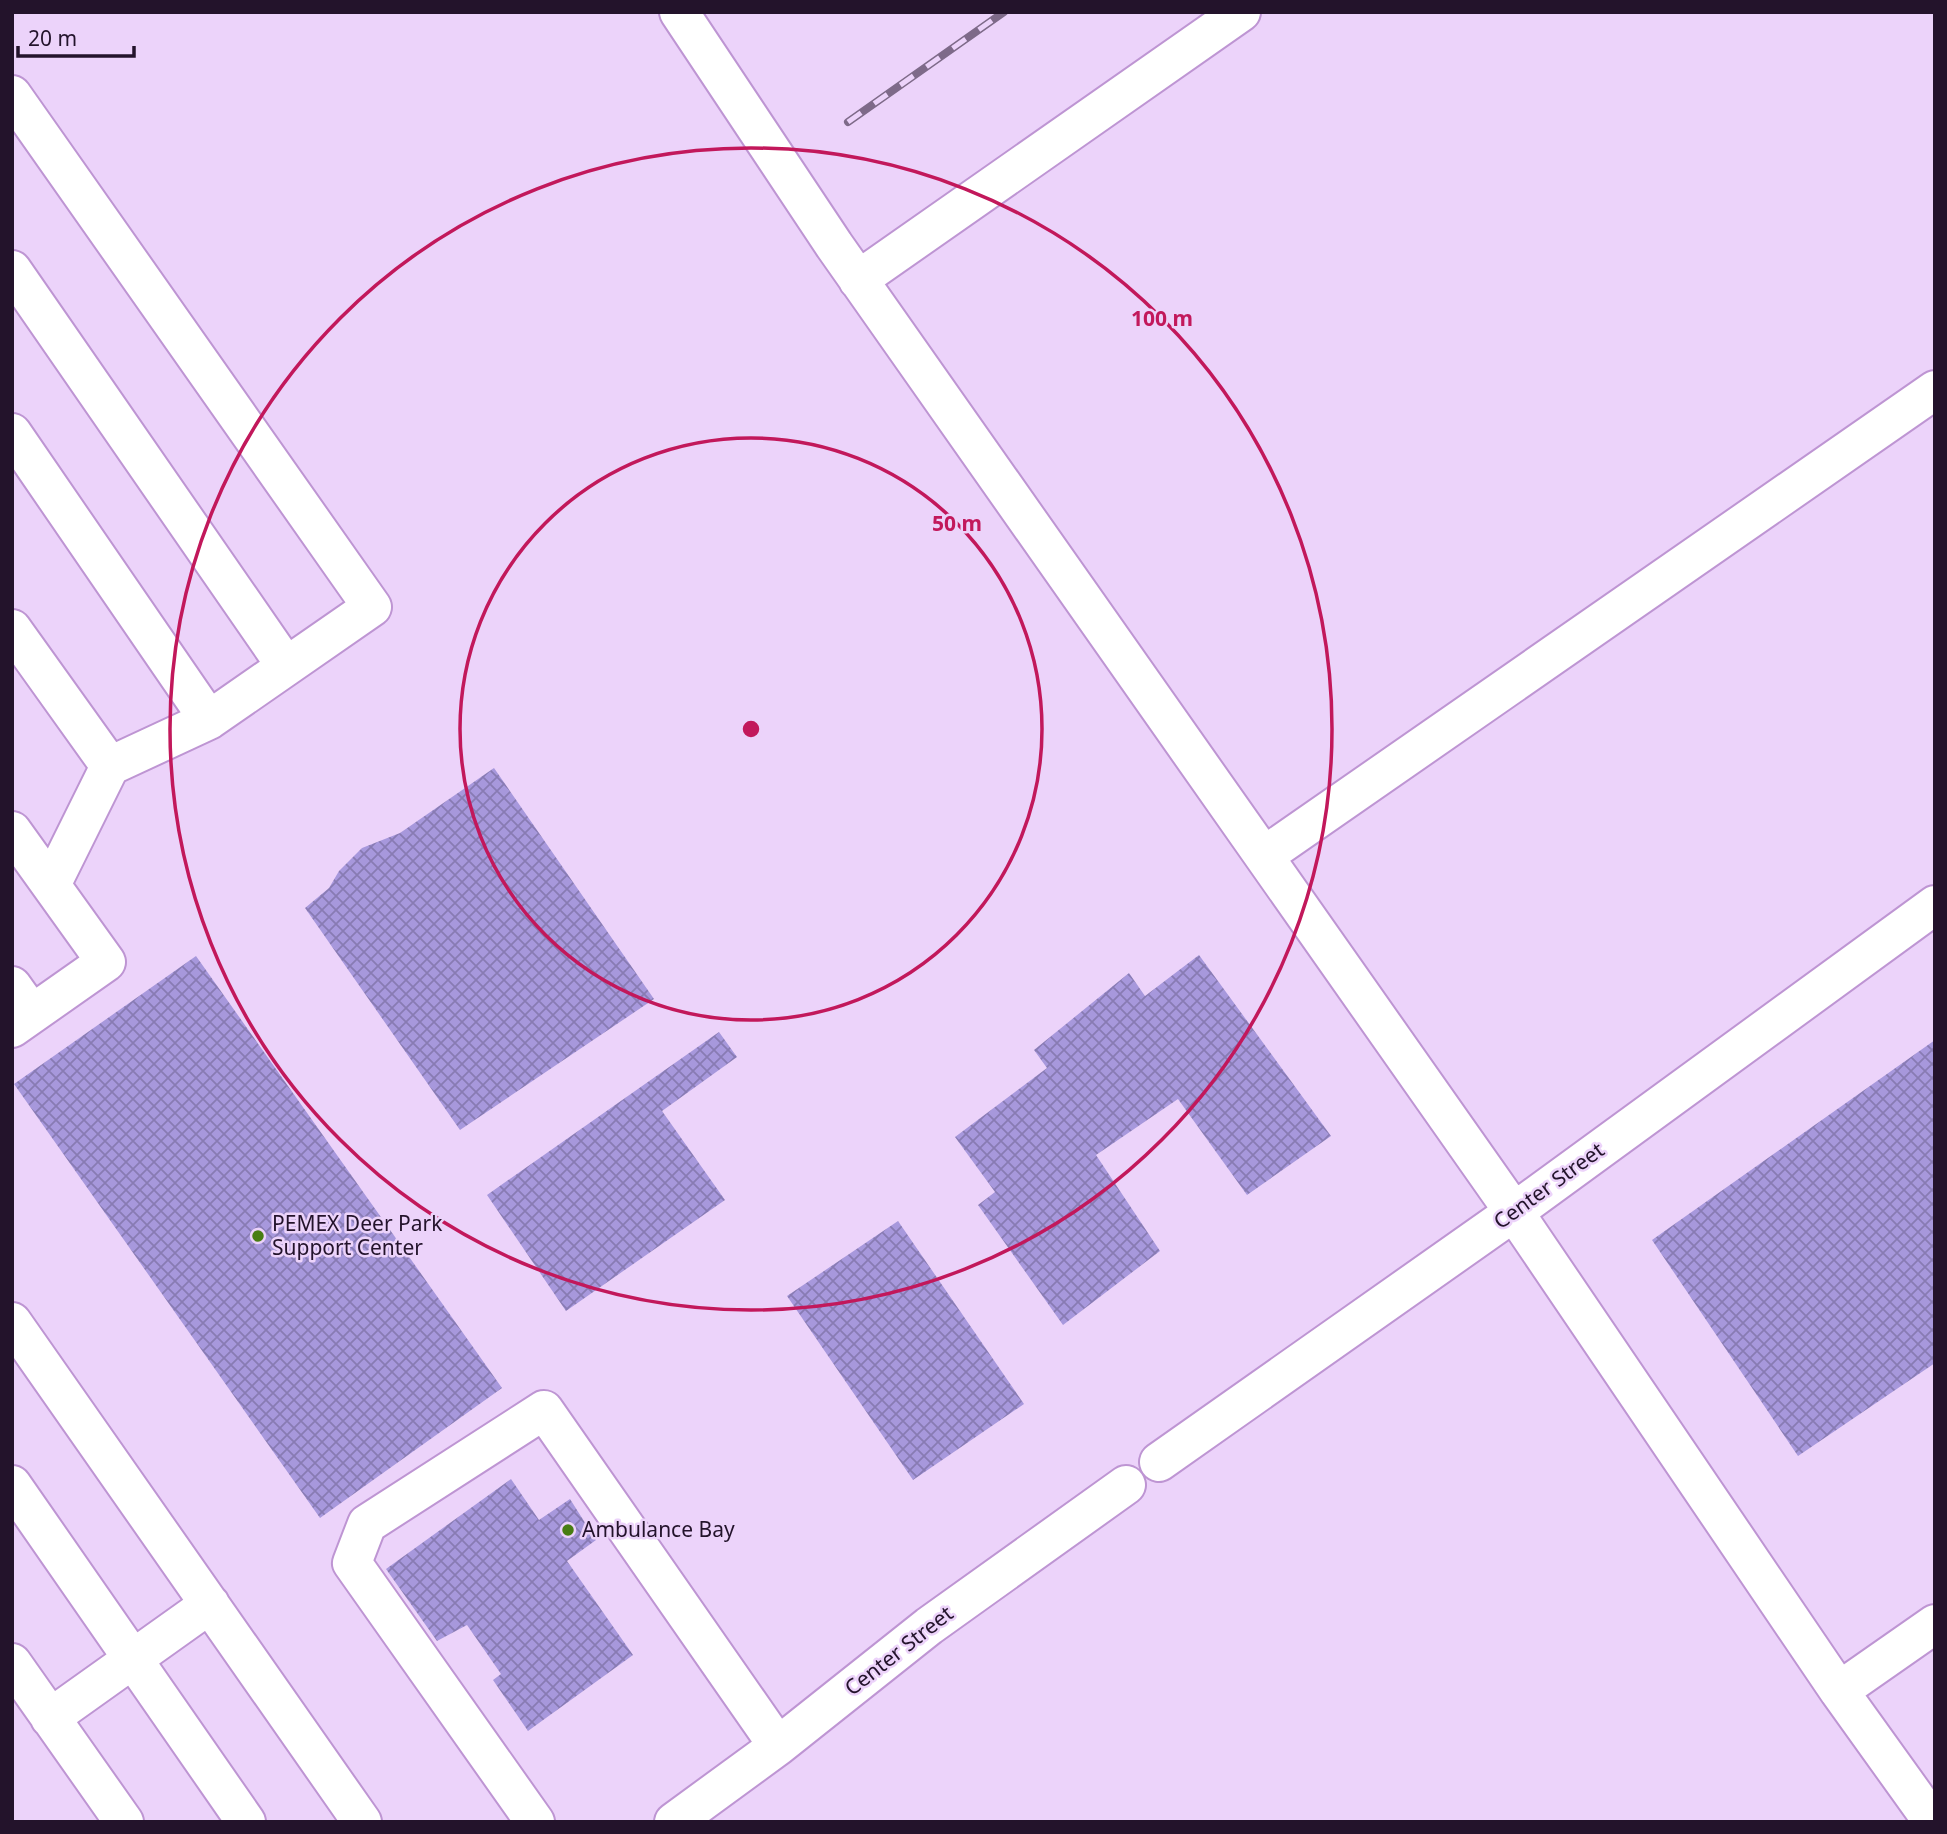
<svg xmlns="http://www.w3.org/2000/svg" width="1947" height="1834" font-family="'Noto Sans',sans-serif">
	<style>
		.building { fill: url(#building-cross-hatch) }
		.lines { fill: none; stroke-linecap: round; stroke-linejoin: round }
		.minor-casing { stroke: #be95d3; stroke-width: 42 }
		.minor { stroke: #fff; stroke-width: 38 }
		.rail-casing { stroke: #7e6a89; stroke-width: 8 }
		.rail { stroke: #ecd3fa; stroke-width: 5; stroke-dasharray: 16; stroke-linecap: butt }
		.ring { fill: none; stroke: #c2185b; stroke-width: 3.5 }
		.poi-dot { fill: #487d12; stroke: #ecd3fa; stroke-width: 2.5 }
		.labels { text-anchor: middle; stroke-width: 5; stroke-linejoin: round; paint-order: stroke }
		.street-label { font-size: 21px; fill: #23132b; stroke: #ecd3fa }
		.poi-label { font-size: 21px; fill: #23132b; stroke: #ecd3fa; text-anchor: start }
		.centre { fill: #c2185b; stroke: #ecd3fa; stroke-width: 3.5 }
		.ring-label { font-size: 21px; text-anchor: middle; font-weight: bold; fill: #c2185b; stroke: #ecd3fa; stroke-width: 5; stroke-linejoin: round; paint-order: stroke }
	</style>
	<defs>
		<pattern id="building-cross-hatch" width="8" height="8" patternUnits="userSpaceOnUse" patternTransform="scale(1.75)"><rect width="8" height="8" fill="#a798dc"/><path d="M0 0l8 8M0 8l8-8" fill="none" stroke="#887bb3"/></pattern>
	</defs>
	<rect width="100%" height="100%" fill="#ecd3fa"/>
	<!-- building -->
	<path class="building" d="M494,768L654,999L460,1130L305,908L329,888L339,871L362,848L400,833Z
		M1199,955L1331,1136L1247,1195L1178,1099L1096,1155L1160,1251L1063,1325L978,1205L995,1192L955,1137L1047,1068L1034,1050L1129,973L1145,996Z
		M196,956L502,1388L320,1518L14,1084Z
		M719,1032L737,1057L662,1111L725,1200L566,1311L487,1195Z
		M1935,1040V1363L1798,1456L1652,1240Z
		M898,1221L1024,1404L913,1480L787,1296Z
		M511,1479L539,1520L570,1499L596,1540L567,1561L633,1655L528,1731L493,1680L501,1674L467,1625L437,1641L386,1569Z"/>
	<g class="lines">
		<!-- minor casing -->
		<g class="minor-casing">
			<path id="minor" d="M679,12L834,245L1514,1212L1839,1691L1933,1822
				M12,95L372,607L209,720L110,766L51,885
				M12,270L286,666
				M858,280L1241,12
				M12,433L209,720
				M12,629L110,766
				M12,831L106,962L12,1028
				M1264,856L1935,390
				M12,986L32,1014
				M12,1322L362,1822
				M1159,1462L1514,1212L1935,905
				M12,1485L246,1822
				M12,1663L124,1822
				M1839,1691L1935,1624
				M50,1718L210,1604
				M535,1822L352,1563L367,1524L544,1410L778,1746
				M674,1822L778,1746L929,1626L1126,1485"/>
		</g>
		<!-- minor -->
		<use href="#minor" class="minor"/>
		<!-- rail casing -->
		<g class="rail-casing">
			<path id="rail" d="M848,122L1004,12"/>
		</g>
		<!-- rail -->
		<use href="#rail" class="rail"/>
	</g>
	<!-- distance rings -->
	<g class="ring">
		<circle cx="751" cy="729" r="291"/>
		<circle cx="751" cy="729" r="581"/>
	</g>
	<!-- markers -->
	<g class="poi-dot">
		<circle cx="258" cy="1236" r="7"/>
		<circle cx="568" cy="1530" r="7"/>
	</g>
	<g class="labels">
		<!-- street labels -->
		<g class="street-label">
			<text transform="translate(1549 1186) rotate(-36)" y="7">Center Street</text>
			<text transform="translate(899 1651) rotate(-38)" y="7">Center Street</text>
		</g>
		<!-- poi labels -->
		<g class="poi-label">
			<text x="272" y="1231">PEMEX Deer Park<tspan x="272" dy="24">Support Center</tspan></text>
			<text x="582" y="1537">Ambulance Bay</text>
		</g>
	</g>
	<circle cx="751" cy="729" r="10" class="centre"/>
	<g class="ring-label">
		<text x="1162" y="326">100 m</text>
		<text x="957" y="531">50 m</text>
	</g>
	<!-- border -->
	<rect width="1947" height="1834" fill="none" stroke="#23132b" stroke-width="28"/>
	<!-- scale -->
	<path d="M18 46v10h116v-10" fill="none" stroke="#23132b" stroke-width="3.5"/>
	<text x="28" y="46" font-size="21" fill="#23132b" stroke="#ecd3fa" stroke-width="5" paint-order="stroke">20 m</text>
</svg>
